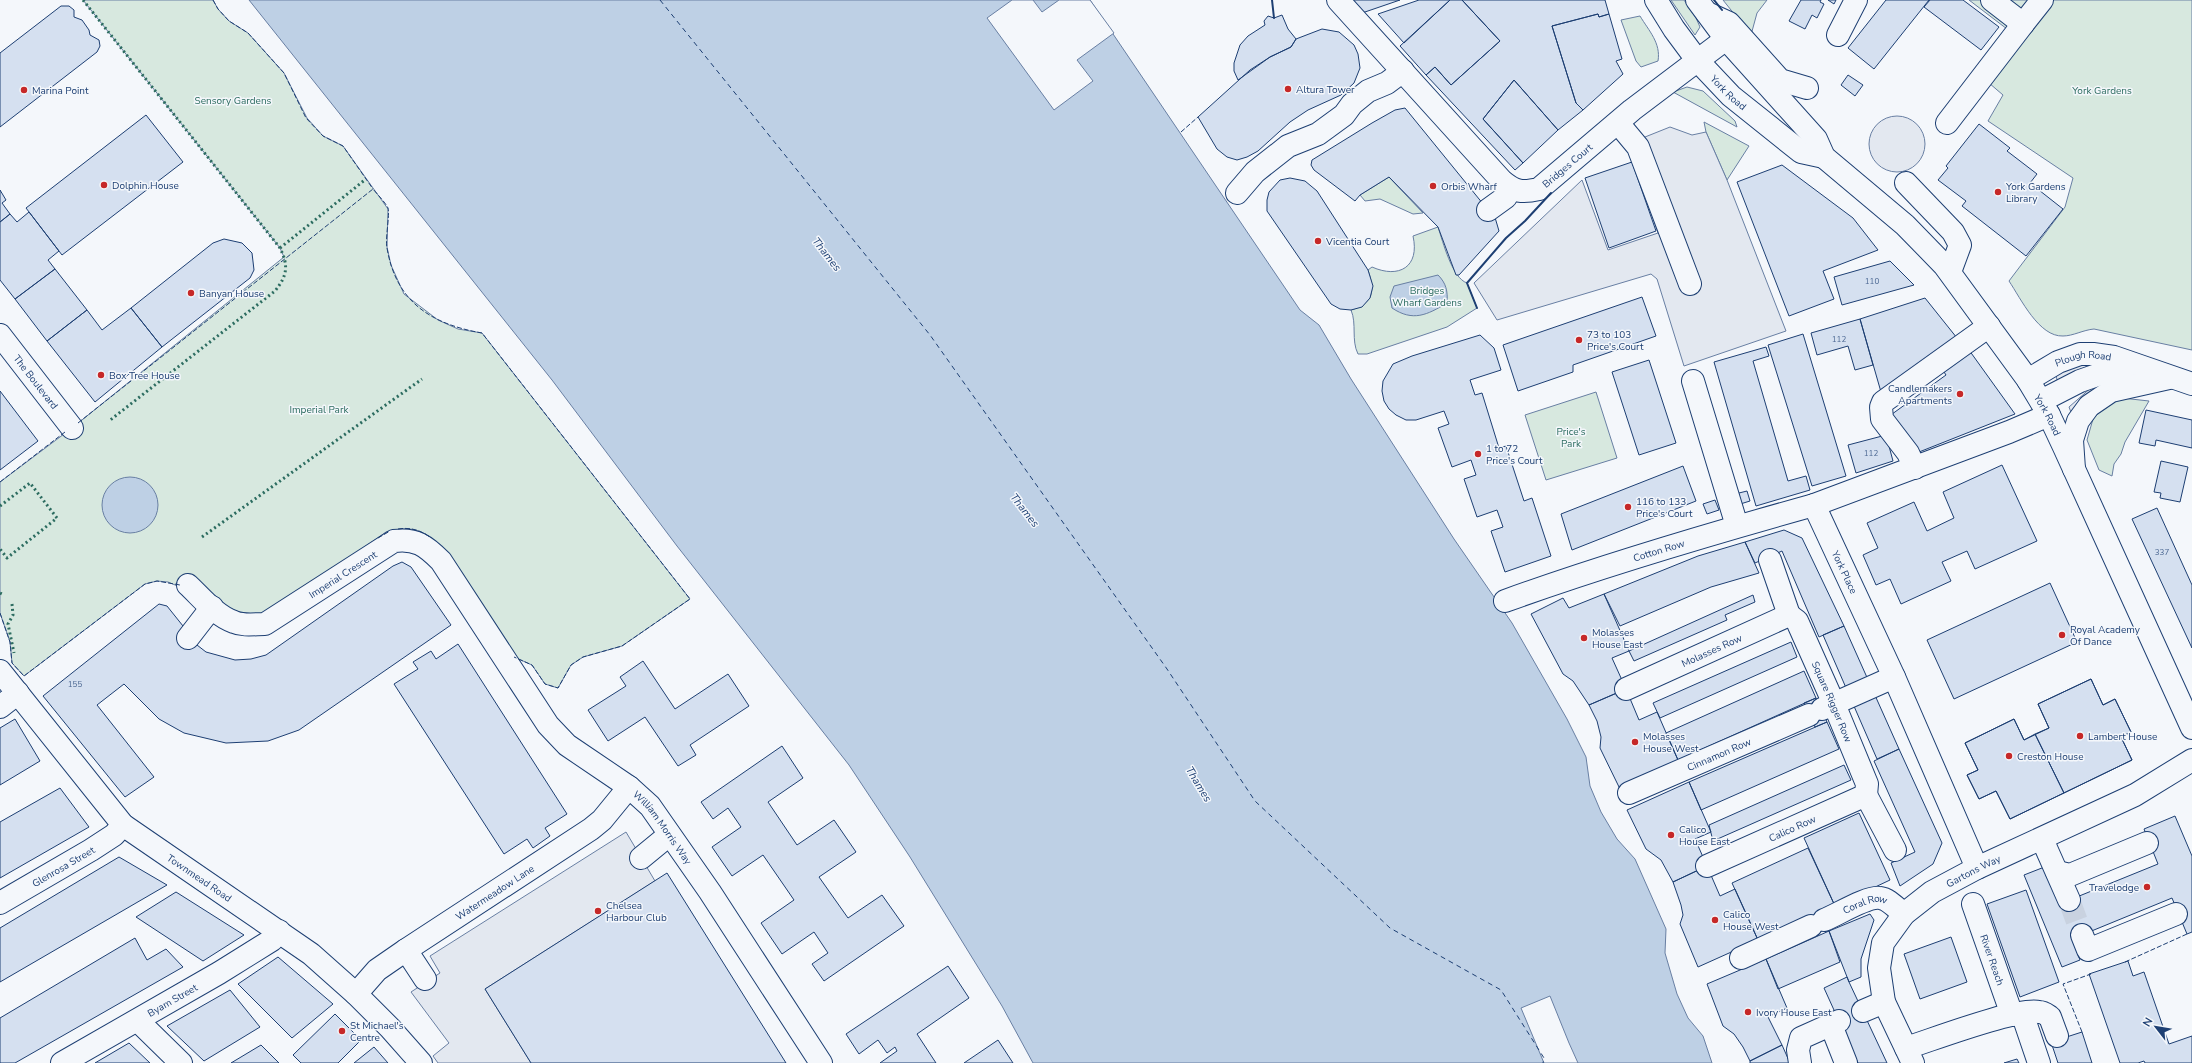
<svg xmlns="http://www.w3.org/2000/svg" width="2192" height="1063" font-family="'Nunito Sans',sans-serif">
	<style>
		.green { fill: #d7e8df; stroke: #687fa3 }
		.parking { fill: #e3e8f0; stroke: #687fa3 }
		.water { fill: #bed0e5; stroke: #687fa3 }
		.pier { fill: #f4f7fb; stroke: #687fa3 }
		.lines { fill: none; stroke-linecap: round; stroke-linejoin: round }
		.ferry { stroke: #1d3f73; stroke-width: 1; stroke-dasharray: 5 4; stroke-linecap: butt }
		.building { fill: #d5e0f0; stroke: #1d3f73 }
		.minor-tunnel { stroke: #c9d2e0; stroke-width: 22; stroke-dasharray: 22 11; stroke-linecap: butt }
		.minor-casing { stroke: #1d3f73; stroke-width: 24 }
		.highway-casing { stroke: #1d3f73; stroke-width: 24 }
		.minor { stroke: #f4f7fb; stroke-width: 22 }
		.highway { stroke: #f4f7fb; stroke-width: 22 }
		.hedge { stroke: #2c6c60; stroke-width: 3; stroke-dasharray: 2 3; stroke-linecap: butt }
		.fence { stroke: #1d3f73; stroke-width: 1; stroke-dasharray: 5 2; stroke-linecap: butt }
		.wall { stroke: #1d3f73; stroke-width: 2 }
		.poi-dot { fill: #c62828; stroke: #f4f7fb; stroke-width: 1.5 }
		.labels { text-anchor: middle; stroke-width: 3; stroke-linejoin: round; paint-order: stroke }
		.number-label { font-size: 8px; fill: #4b6792 }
		.poi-label { font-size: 10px; fill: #1d3f73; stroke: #f4f7fb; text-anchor: start }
		.park-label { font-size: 10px; fill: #2c6c60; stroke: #f4f7fb }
		.street-label { font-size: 10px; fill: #1d3f73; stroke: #f4f7fb }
		.water-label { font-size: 11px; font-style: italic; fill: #1d3f73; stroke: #f4f7fb }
	</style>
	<rect width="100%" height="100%" fill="#f4f7fb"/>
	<!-- green -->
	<path class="green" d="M83,0H213L218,9L229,21L248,33L284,73L307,118L323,136L343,146L388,209L387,247L391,265L404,294L438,320L458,329L482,333L690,599L622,646L583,657L571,665L558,688L545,684L532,665L514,657L439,544C419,528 411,526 386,532L269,614L253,618L168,582L157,581L145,584L24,676L12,663L10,642L0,613V482L72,428L284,257L280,248Z
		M1671,0H1684L1696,18L1700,27L1695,35Z
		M1723,0H1767L1757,13L1751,35Z
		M1969,0H2192V350L2094,329C2083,330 2073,336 2063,336C2039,337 2021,299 2009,281L2065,207L2073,178L1988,121L2003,95L1975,71L2007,29Z
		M1640,16C1649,31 1661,43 1658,61L1641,67L1636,61L1621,20Z
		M1687,87L1703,91L1735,121L1737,127L1673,92Z
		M1704,122L1749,146L1727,180L1706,132Z
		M1389,177L1423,213L1413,214L1380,199L1365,201L1360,195Z
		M1438,227C1443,242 1452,278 1467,283L1477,308L1447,327L1367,354H1358C1351,340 1357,324 1351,310C1374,303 1375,291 1368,270L1372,267C1399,279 1420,267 1413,236Z
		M1596,392L1617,458L1546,480L1525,415Z
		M2122,398L2149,401L2125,442L2121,454L2114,464L2112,476L2099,470L2087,440L2093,419L2103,408Z"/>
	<!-- parking -->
	<path class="parking" d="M1869 144a28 28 0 1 1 56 0a28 28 0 1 1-56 0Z
		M1670,127L1692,135L1706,132L1727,180L1786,331L1684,366L1657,279L1651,274L1497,320L1474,283L1582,180L1608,250L1658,233L1631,154L1645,137Z
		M2078,361L2086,365V368L2058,383L2056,376Z
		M2099,385L2102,387L2072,415L2069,407L2093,386Z
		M626,832L655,881L485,989L531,1063H438L433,1056L449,1043L411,992L440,973L430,956Z"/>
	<!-- water -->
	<path class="water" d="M249,0H1090L1300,310L1319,325L1351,379L1454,539L1512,623L1567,719L1586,757L1590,786L1601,812L1617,839L1635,859L1666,929L1665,953L1677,994L1688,1018L1703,1036L1712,1063H1033L1002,1006L910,857L849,765L677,546L552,380Z
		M1438,275C1446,283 1448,291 1447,303C1427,315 1413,322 1392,308L1390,297L1394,286Z
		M102 505a28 28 0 1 1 56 0a28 28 0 1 1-56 0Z"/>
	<!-- pier -->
	<path class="pier" d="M1012,0H1033L1042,12L1059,0H1090L1114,33L1077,60L1093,81L1054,110L987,18Z
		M1550,996L1569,1043L1578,1063H1544L1521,1008Z"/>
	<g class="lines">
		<!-- ferry -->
		<path class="ferry" d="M660,0L930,335L1167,669L1255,801L1390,928L1501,990L1544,1058L1543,1063"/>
	</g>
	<!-- building -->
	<path class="building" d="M1350,0H1400L1362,13Z
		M1419,0H1450L1404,43L1378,14Z
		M1450,0H1462L1500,41L1451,85L1435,67L1426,75L1400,46Z
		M1462,0H1605L1609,14L1599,17L1598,14L1552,26L1576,103L1583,110L1558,130L1514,80L1483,119L1523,163L1515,170L1426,75L1435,67L1451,85L1500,41Z
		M1801,0H1821L1820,2L1824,4L1817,18L1812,15L1805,29L1789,21Z
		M1828,0H1836L1834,4Z
		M1886,0H1929L1874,69L1848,48Z
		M1930,0H1963L1999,27L1981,50L1924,7Z
		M61,6H69L74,10V17L82,20L89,30L90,35L99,40L100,46L97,52L0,127V53Z
		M1598,14L1599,17L1609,14L1622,59L1616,61L1623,74L1583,110L1576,103L1552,26Z
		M1282,15L1288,29L1296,39L1291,47L1270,57L1238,80L1234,71V63L1240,45L1248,36L1265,25L1264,21L1268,16L1274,18Z
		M1322,29L1339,32L1354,45L1358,54L1360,68L1354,83L1341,95L1308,110L1290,122L1258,151L1247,157L1237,160L1227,157L1217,149L1198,117L1250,70L1270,57L1291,47L1296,39Z
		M1848,75L1863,85L1855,96L1841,85Z
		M1514,80L1558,130L1523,163L1483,119Z
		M1405,108L1488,210L1494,214L1499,231L1459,275H1456L1438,227L1389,177L1360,195L1355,201L1314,170L1311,165L1312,160L1372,123L1395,110Z
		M146,115L183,162L62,255L26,208Z
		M1979,124L2010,148L2007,151L2037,174L2030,183L2063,209L2026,256L1962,206L1966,201L1938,180L1948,168L1946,166Z
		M1632,162L1656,231L1609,248L1585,178Z
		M1782,165L1853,218L1878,250L1823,271L1834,299L1789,316L1737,182Z
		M1290,178L1305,181L1317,191L1368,270L1373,286L1370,298L1362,307L1351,310L1340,309L1331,304L1267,211V200L1269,192L1280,180Z
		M0,190L6,200L2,203L10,214L0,222Z
		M29,212L59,251L48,260L55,269L15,299L0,280V222L10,214L17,222Z
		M224,239L242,243L252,253L254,270L250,278L162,347L131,308L213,243Z
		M1890,261L1914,285L1842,305L1834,277Z
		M55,269L87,310L47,341L15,299Z
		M1642,297L1656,336L1573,365V372L1518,391L1503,345Z
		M1925,298L1957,338L1881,392L1860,319Z
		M131,308L162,347L95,402L47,341L87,310L102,330Z
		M1860,319L1873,365L1855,370L1848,346L1817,355L1811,333Z
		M1803,334L1846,476L1812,486L1768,345Z
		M1480,335L1494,348L1501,370L1470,380L1475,395L1482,393L1499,448L1506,446L1524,501L1532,498L1551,556L1505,572L1491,531L1503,527L1497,510L1477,517L1464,479L1476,475L1471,460L1452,467L1438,428L1449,424L1444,411L1416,420H1406L1396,415L1389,409L1384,401L1382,391L1383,381L1393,364L1412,356Z
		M1766,347L1769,356L1753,361L1788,481L1806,476L1810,490L1756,506L1714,362Z
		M1969,350L2015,414L1914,454L1888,417L1946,375L1942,369Z
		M1649,360L1676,443L1639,455L1612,372Z
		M0,391L38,441L0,470Z
		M2146,410L2192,420V448L2156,440L2155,446L2139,443Z
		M1886,435L1893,461L1856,473L1848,445Z
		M2161,461L2188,467L2180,502L2160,498L2161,493L2154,492Z
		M2002,465L2037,541L1975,569L1967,551L1942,562L1951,581L1901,604L1890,579L1876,585L1863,555L1878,548L1867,523L1914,502L1927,531L1954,518L1943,492Z
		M1683,466L1696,501L1572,550L1561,514Z
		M1747,491L1750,501L1737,505L1735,494Z
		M1715,500L1719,510L1707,514L1703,504Z
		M2157,508L2192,585V648L2132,519Z
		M1784,530L1802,538L1844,626L1819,637L1782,551L1755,563L1745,542Z
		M1745,542L1759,573L1711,587L1620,626L1604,594L1698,556Z
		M402,562L411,567L451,625L299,730L268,741L226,743L184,733L159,719L124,684L97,705L154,777L125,797L43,696L159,604L167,606L187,631L188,638L206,652L235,660L251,659L266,655L393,566Z
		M2050,583L2077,642L1954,699L1927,640Z
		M1604,594L1629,651L1612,658L1626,689L1589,705L1573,681L1563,674L1531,614L1563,598L1569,608Z
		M1753,595L1755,602L1725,615L1727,620L1634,661L1629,651Z
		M1844,626L1899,749L1877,759L1823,635Z
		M1791,642L1797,657L1660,718L1653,703Z
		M458,644L567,814L545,828L550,836L533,848L527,839L504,854L394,684L418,669L413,662L431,651L436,659Z
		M643,661L675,709L728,674L749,706L690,745L696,755L678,766L645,717L608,741L588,710L626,686L620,677Z
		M1804,671L1816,698L1678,760L1666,733Z
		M2091,679L2103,705L2115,699L2131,732L2121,737L2132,760L2010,819L1996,791L1979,799L1967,775L1978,770L1965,743L2014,719L2024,740L2049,728L2038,704Z
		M2091,679L2103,705L2115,699L2131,732L2121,737L2132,760L2064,793L2035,734L2049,728L2038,704Z
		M1626,689L1639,720L1657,712L1678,760L1620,789L1600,748L1601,737L1597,721L1589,705Z
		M1816,698L1827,722L1815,727L1804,703Z
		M15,719L40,761L0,785V728Z
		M2014,719L2024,740L2035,734L2064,793L2010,819L1996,791L1979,799L1967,775L1978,770L1965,743Z
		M1827,722L1839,749L1701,810L1689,782Z
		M782,746L803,778L768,802L797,845L834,820L856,852L819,877L848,918L882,895L904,926L824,981L812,964L828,953L814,932L782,954L761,923L794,900L763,855L732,876L712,847L741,827L728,808L713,819L701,802Z
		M1899,749L1942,843L1933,864L1900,886L1891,863L1915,852L1874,761Z
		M1844,765L1851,780L1713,841L1709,825Z
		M1689,782L1711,832L1695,839L1707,866L1673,882L1661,860L1646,849L1627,810Z
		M60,788L89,827L0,878V822Z
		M1859,813L1890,880L1835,906L1804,838Z
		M2175,816L2192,856V932L2187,934L2172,898L2072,939L2080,960L2062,967L2024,875L2047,866L2062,903L2158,864L2144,829Z
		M1808,848L1835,906L1758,940L1732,883Z
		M119,857L167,885L0,982V928Z
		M1707,866L1720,896L1735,889L1758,940L1698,967L1680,924L1683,915L1681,905L1673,882Z
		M667,873L786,1063H531L485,989Z
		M2026,890L2059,982L2020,997L1987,904Z
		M176,892L244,935L203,961L136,917Z
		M1870,914L1874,920L1861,959V977L1849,982L1829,931Z
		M1829,931L1840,962L1778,989L1766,959Z
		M1951,937L1967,982L1920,999L1904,954Z
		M135,938L147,960L166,949L183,967L15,1063H0V1018Z
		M278,957L333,1004L292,1038L238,984Z
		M1766,959L1787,1008L1768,1017L1782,1045L1750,1061L1743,1047L1734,1034L1723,1026L1707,984Z
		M2128,961L2133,976L2144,972L2169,1044L2192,1036V1063H2145L2144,1061L2138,1063H2120L2089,974Z
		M948,966L969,998L917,1034L936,1063H880L897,1051L895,1047L887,1053L878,1040L859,1054L846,1034Z
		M1847,977L1849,982L1887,1063H1858L1824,988Z
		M230,990L260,1027L204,1061L167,1026Z
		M335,1014L361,1040L338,1063H301L293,1055Z
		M2082,1032L2092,1063H2058L2051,1042Z
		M998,1040L1013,1063H964Z
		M129,1043L150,1063H95Z
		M261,1045L279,1063H231Z
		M1782,1045L1790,1063H1750V1061Z
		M374,1047L388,1063H354Z
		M2017,1059L2019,1063H2004Z"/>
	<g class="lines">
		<!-- minor-tunnel -->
		<path class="minor-tunnel" d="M2069,900L2082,935"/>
		<!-- minor casing -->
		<g class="minor-casing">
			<g id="minor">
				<path id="s1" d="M1338,0L1502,181C1515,192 1522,193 1539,189L1632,110L1726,39"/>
				<path d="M1992,0L2023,24L2042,0"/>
				<path d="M1707,13L1729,23L1780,80L1807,88"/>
				<path d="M1838,35L1856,0"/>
				<path d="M1618,123L1638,147L1690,284"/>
				<path d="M1947,123L2023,24"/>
				<path d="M1906,183L1953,232L1960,245L1950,272"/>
				<path d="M1237,193L1255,172L1288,146L1318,134L1344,115L1352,104L1368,91L1387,83L1403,71"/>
				<path d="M1488,210L1506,197L1510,188"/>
				<path id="s2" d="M0,335L72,428"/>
				<path id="s3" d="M2028,380L2058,362L2080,354H2093L2114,357L2192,384"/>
				<path d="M1693,381L1737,526"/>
				<path d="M2041,401L2080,381L2100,374L2141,368"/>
				<path d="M1915,468L1908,453L1882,419L1881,407L1883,402L1989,326"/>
				<path d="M2074,469L2072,440L2078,421L2089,406L2111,391L2169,378"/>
				<path d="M1770,560L1789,615"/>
				<path id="s4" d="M188,585C201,597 216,616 234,622C243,626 255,624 265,624L394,541C416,538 426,546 441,561L548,725L567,745L629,787L650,806L710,892L821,1063"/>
				<path id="s5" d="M1505,601C1607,564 1710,534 1814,505"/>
				<path d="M188,638L212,607"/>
				<path id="s6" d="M0,671L123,825L311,954L356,994L390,1028L421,1063"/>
				<path id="s7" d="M1626,689L1789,615L1797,621L1834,704L1867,784L1866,795L1707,866"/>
				<path d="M0,707L18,693"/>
				<path d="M1822,709L1894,677"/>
				<path id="s8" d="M1629,793L1809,715"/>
				<path d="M1866,795L1895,850"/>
				<path d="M2042,839L2069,900"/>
				<path d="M641,858L669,835"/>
				<path d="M1977,868L1894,677L1814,505L2009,432L2049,415"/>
				<path d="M2057,872L2070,875L2147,843"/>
				<path id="s9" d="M0,903L91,850L114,835L123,825"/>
				<path id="s10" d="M1973,904L2012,1015"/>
				<path id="s11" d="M1824,920C1837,915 1867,896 1880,898C1889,899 1897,909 1904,914"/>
				<path d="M2082,935L2088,950L2176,914"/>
				<path d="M406,950L425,979"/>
				<path d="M1741,958L1811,926"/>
				<path id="s12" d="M356,994L377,970L406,950L591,829L602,820L629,787"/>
				<path d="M1863,1011L1884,1002"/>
				<path d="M2022,1013L2039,1063"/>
				<path d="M138,1021L181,1063"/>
				<path d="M1831,1025L1846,1063"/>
				<path d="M1906,1048C1932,1040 2017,1007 2039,1012C2044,1012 2047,1015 2050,1017L2057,1036"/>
				<path id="s13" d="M62,1063L219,973L272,940L279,931"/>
				<path d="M1800,1063L1798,1050L1801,1038L1839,1021"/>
				<path id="s14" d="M1913,1063L1884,1002L1879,968L1883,943L1904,914L1932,892L1977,868L2135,795L2192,760"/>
			</g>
		</g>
		<!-- highway casing -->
		<g class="highway-casing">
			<g id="highway">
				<path id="s15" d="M1656,0L1674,29L1697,60L1731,96L1801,152L1824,157"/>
				<path id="s16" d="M1697,0L1726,39L1816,139L1824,157L1905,225L1944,265L2028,380L2049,415L2064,447L2192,728"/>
			</g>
		</g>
		<!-- minor -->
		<use href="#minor" class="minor"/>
		<!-- highway -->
		<use href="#highway" class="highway"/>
		<!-- hedge -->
		<path class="hedge" d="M83,0L280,248C289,266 287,276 275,291L109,421
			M280,248L366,179
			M0,506L30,483L57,518L7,558L0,549
			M202,537L422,379
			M0,593L4,595
			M12,604L13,615L8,624L14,653"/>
		<!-- fence -->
		<path class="fence" d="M213,0L218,9L229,21L248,33L284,73L306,118L323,136L343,146L373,189
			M1181,132L1198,117
			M78,423L373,189C377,194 385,202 388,208C390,215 385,238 387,248C396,302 431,324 482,333L690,599L622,646L583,657L571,665L558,688L545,684L532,665L514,657
			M0,482L65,432
			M398,529C410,527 421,530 431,538
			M378,538L390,531
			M0,613L10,642L12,663L24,676L145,584L157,581L180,585
			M2125,962L2187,934
			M2082,1032L2063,984L2091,974"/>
		<!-- wall -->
		<path class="wall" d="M1272,0L1274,18
			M1714,0L1722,10
			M1477,308L1467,283L1506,238L1525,221L1551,193"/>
	</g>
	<!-- markers -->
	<g class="poi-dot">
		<circle cx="1288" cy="89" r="4"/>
		<circle cx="24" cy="90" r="4"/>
		<circle cx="104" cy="185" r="4"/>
		<circle cx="1433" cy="186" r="4"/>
		<circle cx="1998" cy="192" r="4"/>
		<circle cx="1318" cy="241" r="4"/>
		<circle cx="191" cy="293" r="4"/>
		<circle cx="1579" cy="340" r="4"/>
		<circle cx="101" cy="375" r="4"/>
		<circle cx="1960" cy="394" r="4"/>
		<circle cx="1478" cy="454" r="4"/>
		<circle cx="1628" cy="507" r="4"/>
		<circle cx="2062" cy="635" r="4"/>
		<circle cx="1584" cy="638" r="4"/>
		<circle cx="2080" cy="736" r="4"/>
		<circle cx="1635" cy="742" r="4"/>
		<circle cx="2009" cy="756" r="4"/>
		<circle cx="1671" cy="835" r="4"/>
		<circle cx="2147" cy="887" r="4"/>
		<circle cx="598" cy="911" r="4"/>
		<circle cx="1715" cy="920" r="4"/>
		<circle cx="1748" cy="1012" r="4"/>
		<circle cx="342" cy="1031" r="4"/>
	</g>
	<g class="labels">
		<!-- number labels -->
		<g class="number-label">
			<text x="1872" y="284">110</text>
			<text x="1839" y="342">112</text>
			<text x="1871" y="456">112</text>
			<text x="2162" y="555">337</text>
			<text x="75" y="687">155</text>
		</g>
		<!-- poi labels -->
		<g class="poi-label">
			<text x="1296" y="93">Altura Tower</text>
			<text x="32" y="94">Marina Point</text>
			<text x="112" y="189">Dolphin House</text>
			<text x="1441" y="190">Orbis Wharf</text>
			<text x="2006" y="190">York Gardens<tspan x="2006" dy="12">Library</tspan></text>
			<text x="1326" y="245">Vicentia Court</text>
			<text x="199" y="297">Banyan House</text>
			<text x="1587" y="338">73 to 103<tspan x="1587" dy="12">Price's Court</tspan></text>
			<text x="109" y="379">Box Tree House</text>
			<text x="1952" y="392" text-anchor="end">Candlemakers<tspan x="1952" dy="12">Apartments</tspan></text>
			<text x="1486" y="452">1 to 72<tspan x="1486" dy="12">Price's Court</tspan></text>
			<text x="1636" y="505">116 to 133<tspan x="1636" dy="12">Price's Court</tspan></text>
			<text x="2070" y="633">Royal Academy<tspan x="2070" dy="12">Of Dance</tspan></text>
			<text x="1592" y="636">Molasses<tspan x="1592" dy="12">House East</tspan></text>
			<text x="1643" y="740">Molasses<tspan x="1643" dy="12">House West</tspan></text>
			<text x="2088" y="740">Lambert House</text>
			<text x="2017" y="760">Creston House</text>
			<text x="1679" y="833">Calico<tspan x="1679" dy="12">House East</tspan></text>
			<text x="2139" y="891" text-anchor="end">Travelodge</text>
			<text x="606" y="909">Chelsea<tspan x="606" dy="12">Harbour Club</tspan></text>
			<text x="1723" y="918">Calico<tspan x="1723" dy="12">House West</tspan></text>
			<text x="1756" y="1016">Ivory House East</text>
			<text x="350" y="1029">St Michael's<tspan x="350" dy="12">Centre</tspan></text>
		</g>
		<!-- park labels -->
		<g class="park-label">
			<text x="2102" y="94">York Gardens</text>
			<text x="233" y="104">Sensory Gardens</text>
			<text x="1427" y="294">Bridges<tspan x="1427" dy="12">Wharf Gardens</tspan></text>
			<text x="319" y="413">Imperial Park</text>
			<text x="1571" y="435">Price's<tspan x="1571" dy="12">Park</tspan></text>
		</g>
		<!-- street labels -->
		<g class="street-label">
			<text dy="4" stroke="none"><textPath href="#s15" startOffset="118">York Road</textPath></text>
			<text dy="4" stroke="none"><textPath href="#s1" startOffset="321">Bridges Court</textPath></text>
			<text dy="4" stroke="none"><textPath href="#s3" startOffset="61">Plough Road</textPath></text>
			<text dy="4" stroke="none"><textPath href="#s2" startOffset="59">The Boulevard</textPath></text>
			<text dy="4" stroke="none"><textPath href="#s16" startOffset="547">York Road</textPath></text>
			<text dy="4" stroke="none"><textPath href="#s5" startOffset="162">Cotton Row</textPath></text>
			<text transform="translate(1845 572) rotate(65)" y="4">York Place</text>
			<text dy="4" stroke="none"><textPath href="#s4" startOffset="183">Imperial Crescent</textPath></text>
			<text dy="4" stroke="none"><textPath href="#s7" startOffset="94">Molasses Row</textPath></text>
			<text dy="4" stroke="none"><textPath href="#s7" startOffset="277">Square Rigger Row</textPath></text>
			<text dy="4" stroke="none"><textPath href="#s8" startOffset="98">Cinnamon Row</textPath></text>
			<text dy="4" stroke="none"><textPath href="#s4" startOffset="649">William Morris Way</textPath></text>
			<text transform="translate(1792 828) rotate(-24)" y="4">Calico Row</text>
			<text dy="4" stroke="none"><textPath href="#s9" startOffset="73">Glenrosa Street</textPath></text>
			<text dy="4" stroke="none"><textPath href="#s14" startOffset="245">Gartons Way</textPath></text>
			<text dy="4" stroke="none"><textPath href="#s6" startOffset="290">Townmead Road</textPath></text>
			<text dy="4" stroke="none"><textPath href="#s12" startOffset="173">Watermeadow Lane</textPath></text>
			<text dy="4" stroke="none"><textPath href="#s11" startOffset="45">Coral Row</textPath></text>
			<text dy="4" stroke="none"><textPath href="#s10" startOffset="59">River Reach</textPath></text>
			<text dy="4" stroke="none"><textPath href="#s13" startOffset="127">Byam Street</textPath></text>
		</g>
		<!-- water labels -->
		<g class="water-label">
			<text transform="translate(827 254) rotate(52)" y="4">Thames</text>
			<text transform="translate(1025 510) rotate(52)" y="4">Thames</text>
			<text transform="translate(1199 784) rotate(59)" y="4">Thames</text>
		</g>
	</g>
	<!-- north arrow -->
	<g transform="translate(2156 1027) rotate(301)" stroke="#f4f7fb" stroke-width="3" paint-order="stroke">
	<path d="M0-3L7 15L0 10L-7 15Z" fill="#1d3f73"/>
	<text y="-6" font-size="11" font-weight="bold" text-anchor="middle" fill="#1d3f73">N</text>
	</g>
</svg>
